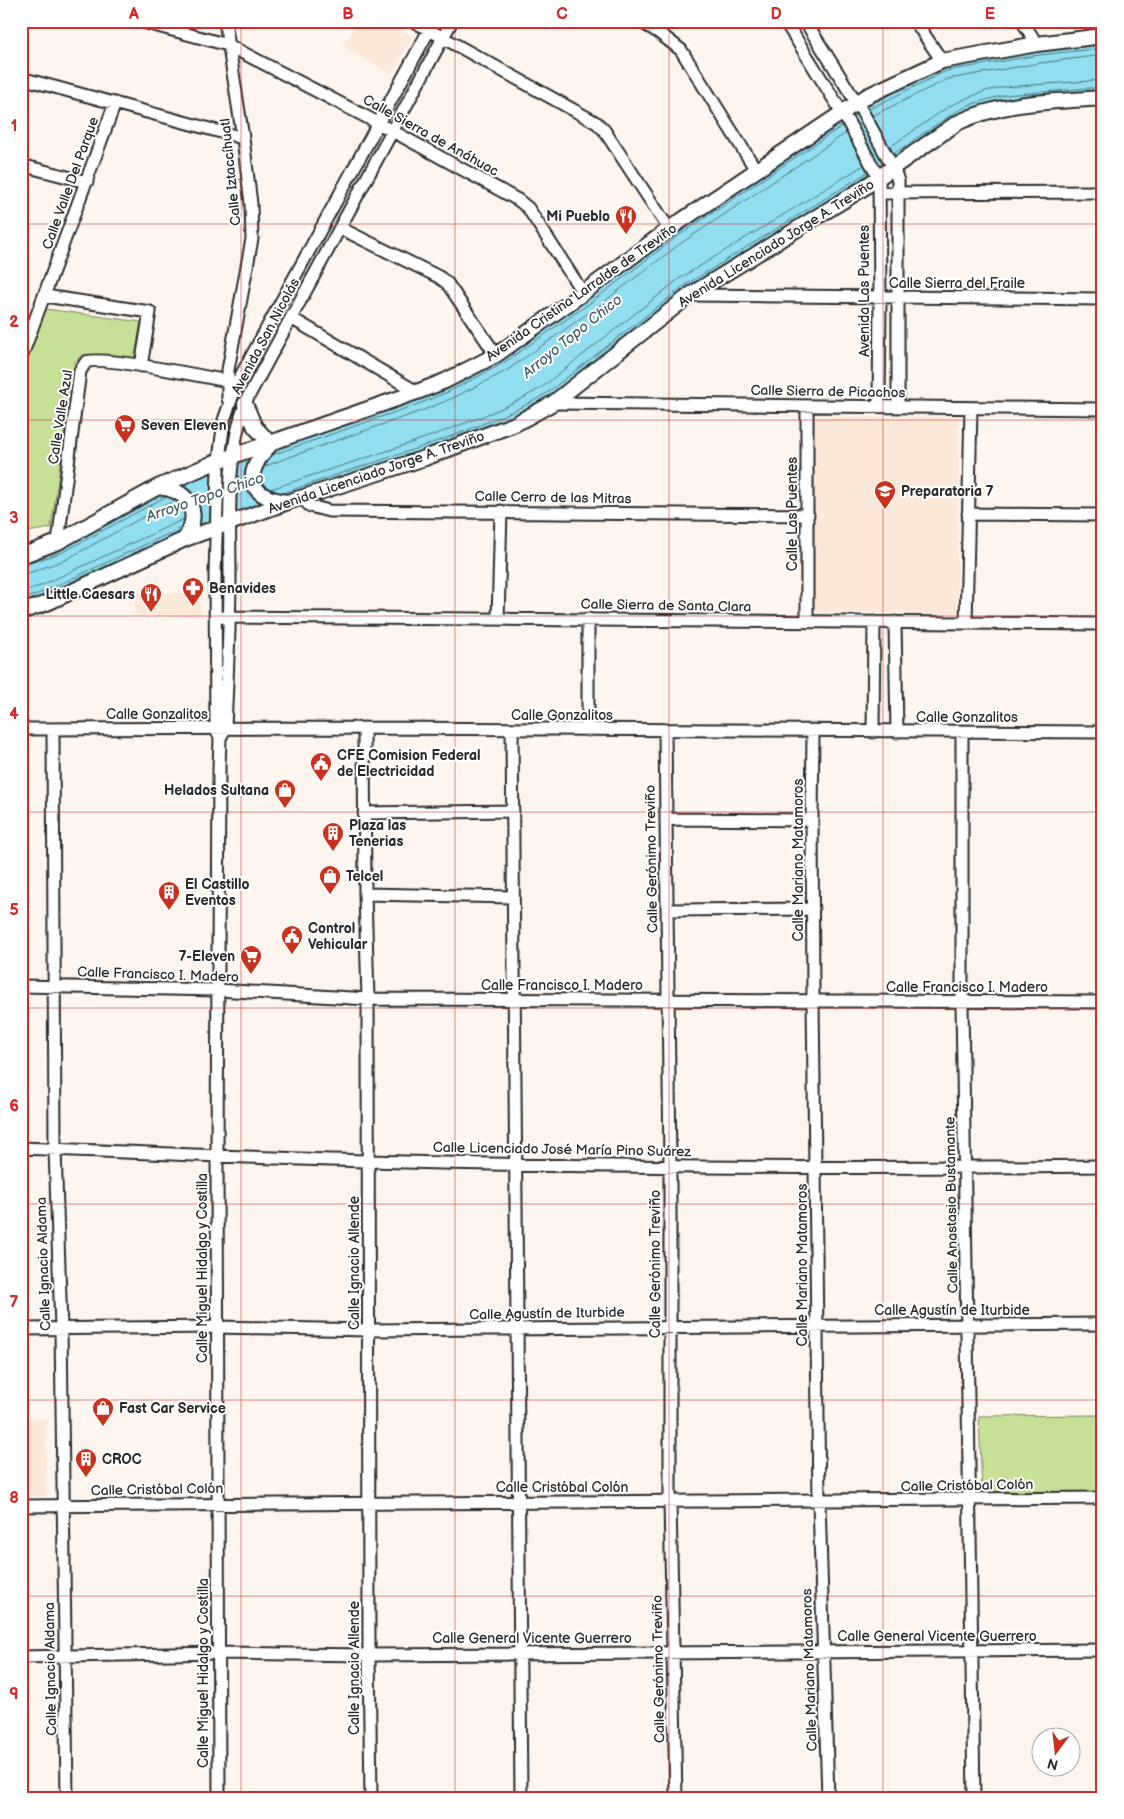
<svg xmlns="http://www.w3.org/2000/svg" width="1124" height="1819" font-family="'Balsamiq Sans',sans-serif">
	<style>
		.built { fill: #fce8d9 }
		.green { fill: #c6e197; stroke: #788661 }
		.water { fill: #91def1; stroke: #6896a2 }
		.lines { fill: none; stroke-linecap: round; stroke-linejoin: round }
		.shore { stroke: #54737a; stroke-width: 1 }
		.minor-casing { stroke: #2b2b2b; stroke-width: 15 }
		.major-casing { stroke: #2b2b2b; stroke-width: 18 }
		.minor { stroke: #fff; stroke-width: 11 }
		.major { stroke: #fff; stroke-width: 14 }
		.grid { fill: none; stroke: #d62828; stroke-width: 1; stroke-opacity: 0.55 }
		.labels { text-anchor: middle; stroke-width: 4; stroke-linejoin: round; paint-order: stroke }
		.street-label { font-size: 14px; fill: #2b2b2b; stroke: #fff }
		.poi-label { font-size: 14px; font-weight: bold; fill: #2b2b2b; stroke: #fff; text-anchor: start }
		.water-label { font-size: 15px; font-style: italic; fill: #4a6166; stroke: #fff }
		.neatline { fill: none; stroke: #d62828; stroke-width: 2 }
		.grid-label { font-size: 16px; text-anchor: middle; font-weight: bold; fill: #d62828 }
	</style>
	<rect width="100%" height="100%" fill="#fef5ee"/>
	<filter id="ink" filterUnits="userSpaceOnUse"><feTurbulence type="fractalNoise" baseFrequency=".02" numOctaves="2"/><feDisplacementMap in="SourceGraphic" scale="10" xChannelSelector="R" yChannelSelector="G"/><feConvolveMatrix kernelMatrix="1 2 1 2 8 2 1 2 1" color-interpolation-filters="sRGB"/></filter>
	<g filter="url(#ink)">
		<!-- built -->
		<path class="built" d="M357,21H387L413,36L391,74L343,46Z
			M813,417H959L957,614L812,612Z
			M135,593H200V616H135Z
			M21,1419H46V1496H21Z"/>
		<!-- green -->
		<path class="green" d="M45,309L141,322L134,360L84,355L75,361L51,528L21,533V381Z
			M1103,1415V1492H982L979,1416Z"/>
		<!-- water -->
		<path class="water" d="M1103,36V98L992,109L690,295L553,403L302,498L21,612V556L158,487L445,381L842,113L942,61Z"/>
		<g class="lines">
			<!-- shore -->
			<path class="shore" d="M869,109L946,71L1039,55L1103,48
				M872,116L948,79L1040,63L1103,55
				M890,147L948,107L967,98L986,91L1004,87L1103,80
				M893,154L952,114L969,105L989,99L1005,95L1103,87
				M272,455L421,403L450,391L502,364L590,303L675,238L842,126
				M264,467L281,460L424,410L453,398L506,371L594,309L680,244L846,133
				M271,489C332,468 395,450 455,427C486,415 515,404 542,387L679,279L864,165
				M283,493C342,472 402,455 460,433C490,421 519,410 547,393L684,286L868,172
				M21,566L63,552L165,497
				M21,574L29,573L67,559L165,505L176,501
				M21,592L40,586L184,519
				M21,600L43,592L181,528"/>
			<!-- minor casing -->
			<g class="minor-casing">
				<path id="minor" d="M139,21L228,45L378,123L518,200L528,208L583,293
					M225,21L243,138L251,204L252,239L228,370V399
					M413,21L597,123L604,130L669,229
					M639,21L658,32L681,50L756,170
					M785,21L848,122L879,178L880,297L879,407
					M805,21L863,113L894,169L898,181V407
					M915,21L942,61
					M1022,21L1037,44
					M21,78L243,138
					M21,165L87,182
					M879,193L1103,192
					M340,228L439,277L447,283L496,355
					M690,295L1103,299
					M45,296L150,312L141,366
					M291,318L417,392
					M21,358L115,103
					M553,403L1103,409
					M807,406V621
					M302,498L310,506L329,511L808,515
					M968,514L1103,515
					M58,542L80,371L86,362C99,355 211,378 233,382
					M215,617L1103,624
					M498,619L501,511
					M588,619V730
					M895,622L897,732
					M966,623L971,408
					M364,728L365,894L368,999L369,1655L371,1798
					M21,729L364,728L1103,732
					M53,729L55,1149L61,1328L67,1798
					M512,730L521,1798
					M665,730L670,1167V1502L676,1798
					M813,732L812,820L813,1000L819,1501L828,1798
					M873,732L874,622
					M962,732V1002L974,1798
					M218,734L216,729L215,575L218,468L224,420L237,383L434,21
					M364,813L513,811
					M666,819L812,820
					M365,894L513,897
					M667,910L813,909
					M21,986L218,990L368,999L1103,1002
					M21,1148C137,1152 253,1158 369,1161C613,1168 858,1169 1103,1166
					M21,1329L217,1327L369,1330L1103,1324
					M21,1506L1103,1498
					M21,1657L219,1653L369,1655L1103,1650
					M219,1798L217,1155L219,768L220,738L225,729C227,678 230,627 230,576C230,517 225,455 247,399L452,21"/>
			</g>
			<!-- major casing -->
			<g class="major-casing">
				<path id="major" d="M245,404L255,427L270,443
					M271,444C244,472 245,497 288,502
					M158,487C189,490 202,511 185,539
					M21,556L58,542L158,487L218,461L417,392L445,381L496,355L583,293L669,229L867,96L942,61L1037,44L1103,36
					M21,612L47,603L185,539L288,502L425,458L515,424L537,412L553,403L690,295L862,189L957,123C1002,101 1053,102 1103,98"/>
			</g>
			<!-- minor -->
			<use href="#minor" class="minor"/>
			<!-- major -->
			<use href="#major" class="major"/>
		</g>
	</g>
	<!-- grid -->
	<path class="grid" d="M241,21V1798M455,21V1798M669,21V1798M883,21V1798M21,224H1103M21,420H1103M21,616H1103M21,812H1103M21,1008H1103M21,1204H1103M21,1400H1103M21,1596H1103"/>
	<!-- icons -->
	<defs>
		<g id="restaurant-pin" transform="scale(1.125)"><path d="M0 17L-7.5 6A9.5 9.5 0 1 1 7.5 6Z" fill="#c8321e" stroke="#fff"/><path d="M-5-6h1v4h1v-4h1v4h1v-4h1v5L-1.5 .5V6h-2V.5L-5-1ZM5-6V6H3V1.5H1.5Q1.5-4 5-6Z" fill="#fff"/></g>
		<g id="supermarket-pin" transform="scale(1.125)"><path d="M0 17L-7.5 6A9.5 9.5 0 1 1 7.5 6Z" fill="#c8321e" stroke="#fff"/><path d="M-6-5.5h2.5l.6 2H6L4.5 2H-2.5L-4.4-4H-6ZM-1.5 3.2a1.3 1.3 0 1 0 .1 0ZM3 3.2a1.3 1.3 0 1 0 .1 0Z" fill="#fff"/></g>
		<g id="school-pin" transform="scale(1.125)"><path d="M0 17L-7.5 6A9.5 9.5 0 1 1 7.5 6Z" fill="#c8321e" stroke="#fff"/><path d="M0-5L7-2L0 1L-7-2ZM-4 1L0 2.5L4 1V4Q0 6-4 4Z" fill="#fff"/></g>
		<g id="pharmacy-pin" transform="scale(1.125)"><path d="M0 17L-7.5 6A9.5 9.5 0 1 1 7.5 6Z" fill="#c8321e" stroke="#fff"/><path d="M-2-6h4v4h4v4h-4v4h-4v-4h-4v-4h4Z" fill="#fff"/></g>
		<g id="civic-pin" transform="scale(1.125)"><path d="M0 17L-7.5 6A9.5 9.5 0 1 1 7.5 6Z" fill="#c8321e" stroke="#fff"/><path d="M-.6-6.5H3V-4.5H.6V-3L4-1V1h2V6H-6V1h2V-1L-.6-3ZM-1.2 2.5V6h2.4V2.5Z" fill="#fff"/></g>
		<g id="shop-pin" transform="scale(1.125)"><path d="M0 17L-7.5 6A9.5 9.5 0 1 1 7.5 6Z" fill="#c8321e" stroke="#fff"/><path d="M-5-2.5h2.3a2.7 3.5 0 0 1 5.4 0H5L5.5 6h-11ZM-1.5-2.5h3a1.5 2.3 0 0 0-3 0Z" fill="#fff"/></g>
		<g id="building-pin" transform="scale(1.125)"><path d="M0 17L-7.5 6A9.5 9.5 0 1 1 7.5 6Z" fill="#c8321e" stroke="#fff"/><path d="M-4-6H4V6H1V3H-1V6H-4ZM-2.5-4.3h1.7v1.8h-1.7ZM.8-4.3h1.7v1.8H.8ZM-2.5-1h1.7V.8h-1.7ZM.8-1h1.7V.8H.8Z" fill="#fff"/></g>
	</defs>
	<g fill-rule="evenodd">
		<use href="#restaurant-pin" x="626" y="216"/>
		<use href="#supermarket-pin" x="125" y="425"/>
		<use href="#school-pin" x="885" y="491"/>
		<use href="#pharmacy-pin" x="193" y="588"/>
		<use href="#restaurant-pin" x="151" y="594"/>
		<use href="#civic-pin" x="321" y="763"/>
		<use href="#shop-pin" x="285" y="790"/>
		<use href="#building-pin" x="333" y="833"/>
		<use href="#shop-pin" x="330" y="876"/>
		<use href="#building-pin" x="169" y="892"/>
		<use href="#civic-pin" x="292" y="936"/>
		<use href="#supermarket-pin" x="251" y="956"/>
		<use href="#shop-pin" x="103" y="1408"/>
		<use href="#building-pin" x="86" y="1459"/>
	</g>
	<g class="labels">
		<!-- street labels -->
		<g class="street-label">
			<text transform="translate(431 135) rotate(29)" y="5">Calle Sierra de Anáhuac</text>
			<text transform="translate(230 172) rotate(-96)" y="5">Calle Iztaccíhuatl</text>
			<text transform="translate(70 183) rotate(-70)" y="5">Calle Valle Del Parque</text>
			<text transform="translate(776 243) rotate(-32)" y="5">Avenida Licenciado Jorge A. Treviño</text>
			<text x="957" y="288">Calle Sierra del Fraile</text>
			<text transform="translate(864 291) rotate(-90)" y="5">Avenida Las Puentes</text>
			<text transform="translate(581 292) rotate(-35)" y="5">Avenida Cristina Larralde de Treviño</text>
			<text transform="translate(265 336) rotate(-62)" y="5">Avenida San Nicolás</text>
			<text transform="translate(828 391) rotate(1)" y="5">Calle Sierra de Picachos</text>
			<text transform="translate(60 417) rotate(-81)" y="5">Calle Valle Azul</text>
			<text transform="translate(376 472) rotate(-19)" y="5">Avenida Licenciado Jorge A. Treviño</text>
			<text transform="translate(553 497) rotate(1)" y="5">Calle Cerro de las Mitras</text>
			<text transform="translate(792 514) rotate(-90)" y="5">Calle Las Puentes</text>
			<text transform="translate(666 605) rotate(1)" y="5">Calle Sierra de Santa Clara</text>
			<text x="157" y="719">Calle Gonzalitos</text>
			<text x="562" y="720">Calle Gonzalitos</text>
			<text x="967" y="722">Calle Gonzalitos</text>
			<text transform="translate(651 859) rotate(-91)" y="5">Calle Gerónimo Treviño</text>
			<text transform="translate(798 860) rotate(-90)" y="5">Calle Mariano Matamoros</text>
			<text transform="translate(158 974) rotate(2)" y="5">Calle Francisco I. Madero</text>
			<text x="562" y="990">Calle Francisco I. Madero</text>
			<text x="967" y="992">Calle Francisco I. Madero</text>
			<text transform="translate(562 1149) rotate(1)" y="5">Calle Licenciado José María Pino Suárez</text>
			<text transform="translate(951 1205) rotate(-91)" y="5">Calle Anastasio Bustamante</text>
			<text transform="translate(354 1263) rotate(-90)" y="5">Calle Ignacio Allende</text>
			<text transform="translate(43 1264) rotate(-92)" y="5">Calle Ignacio Aldama</text>
			<text transform="translate(655 1264) rotate(-90)" y="5">Calle Gerónimo Treviño</text>
			<text transform="translate(802 1265) rotate(-90)" y="5">Calle Mariano Matamoros</text>
			<text transform="translate(202 1268) rotate(-90)" y="5">Calle Miguel Hidalgo y Costilla</text>
			<text x="952" y="1315">Calle Agustín de Iturbide</text>
			<text transform="translate(547 1313) rotate(-1)" y="5">Calle Agustín de Iturbide</text>
			<text transform="translate(967 1485) rotate(-1)" y="5">Calle Cristóbal Colón</text>
			<text x="562" y="1492">Calle Cristóbal Colón</text>
			<text transform="translate(157 1489) rotate(-1)" y="5">Calle Cristóbal Colón</text>
			<text x="937" y="1641">Calle General Vicente Guerrero</text>
			<text x="532" y="1643">Calle General Vicente Guerrero</text>
			<text transform="translate(354 1668) rotate(-90)" y="5">Calle Ignacio Allende</text>
			<text transform="translate(50 1669) rotate(-91)" y="5">Calle Ignacio Aldama</text>
			<text transform="translate(658 1669) rotate(-91)" y="5">Calle Gerónimo Treviño</text>
			<text transform="translate(809 1670) rotate(-92)" y="5">Calle Mariano Matamoros</text>
			<text transform="translate(203 1673) rotate(-90)" y="5">Calle Miguel Hidalgo y Costilla</text>
		</g>
		<!-- poi labels -->
		<g class="poi-label">
			<text x="610" y="221" text-anchor="end">Mi Pueblo</text>
			<text x="141" y="430">Seven Eleven</text>
			<text x="901" y="496">Preparatoria 7</text>
			<text x="209" y="593">Benavides</text>
			<text x="135" y="599" text-anchor="end">Little Caesars</text>
			<text x="337" y="760">CFE Comision Federal<tspan x="337" dy="16">de Electricidad</tspan></text>
			<text x="269" y="795" text-anchor="end">Helados Sultana</text>
			<text x="349" y="830">Plaza las<tspan x="349" dy="16">Tenerias</tspan></text>
			<text x="346" y="881">Telcel</text>
			<text x="185" y="889">El Castillo<tspan x="185" dy="16">Eventos</tspan></text>
			<text x="308" y="933">Control<tspan x="308" dy="16">Vehicular</tspan></text>
			<text x="235" y="961" text-anchor="end">7-Eleven</text>
			<text x="119" y="1413">Fast Car Service</text>
			<text x="102" y="1464">CROC</text>
		</g>
		<!-- water labels -->
		<g class="water-label">
			<text transform="translate(572 336) rotate(-39)" y="5">Arroyo Topo Chico</text>
			<text transform="translate(205 497) rotate(-19)" y="5">Arroyo Topo Chico</text>
		</g>
	</g>
	<!-- margin -->
	<rect width="1124" height="1819" fill="none" stroke="#fff" stroke-width="55"/>
	<!-- north arrow -->
	<g transform="translate(1056 1752) rotate(195)"><circle r="24" fill="#ffffff" stroke="#aaaaaa"/>
	<path d="M0-4L9 19L0 12L-9 19Z" fill="#c8321e"/>
	<text y="-8" font-size="14" font-weight="bold" text-anchor="middle" fill="#2b2b2b">N</text>
	</g>
	<rect x="28" y="28" width="1068" height="1764" class="neatline"/>
	<g class="grid-label">
		<text x="134" y="19">A</text>
		<text x="348" y="19">B</text>
		<text x="562" y="19">C</text>
		<text x="776" y="19">D</text>
		<text x="990" y="19">E</text>
		<text x="14" y="131">1</text>
		<text x="14" y="327">2</text>
		<text x="14" y="523">3</text>
		<text x="14" y="719">4</text>
		<text x="14" y="915">5</text>
		<text x="14" y="1111">6</text>
		<text x="14" y="1307">7</text>
		<text x="14" y="1503">8</text>
		<text x="14" y="1699">9</text>
	</g>
</svg>
